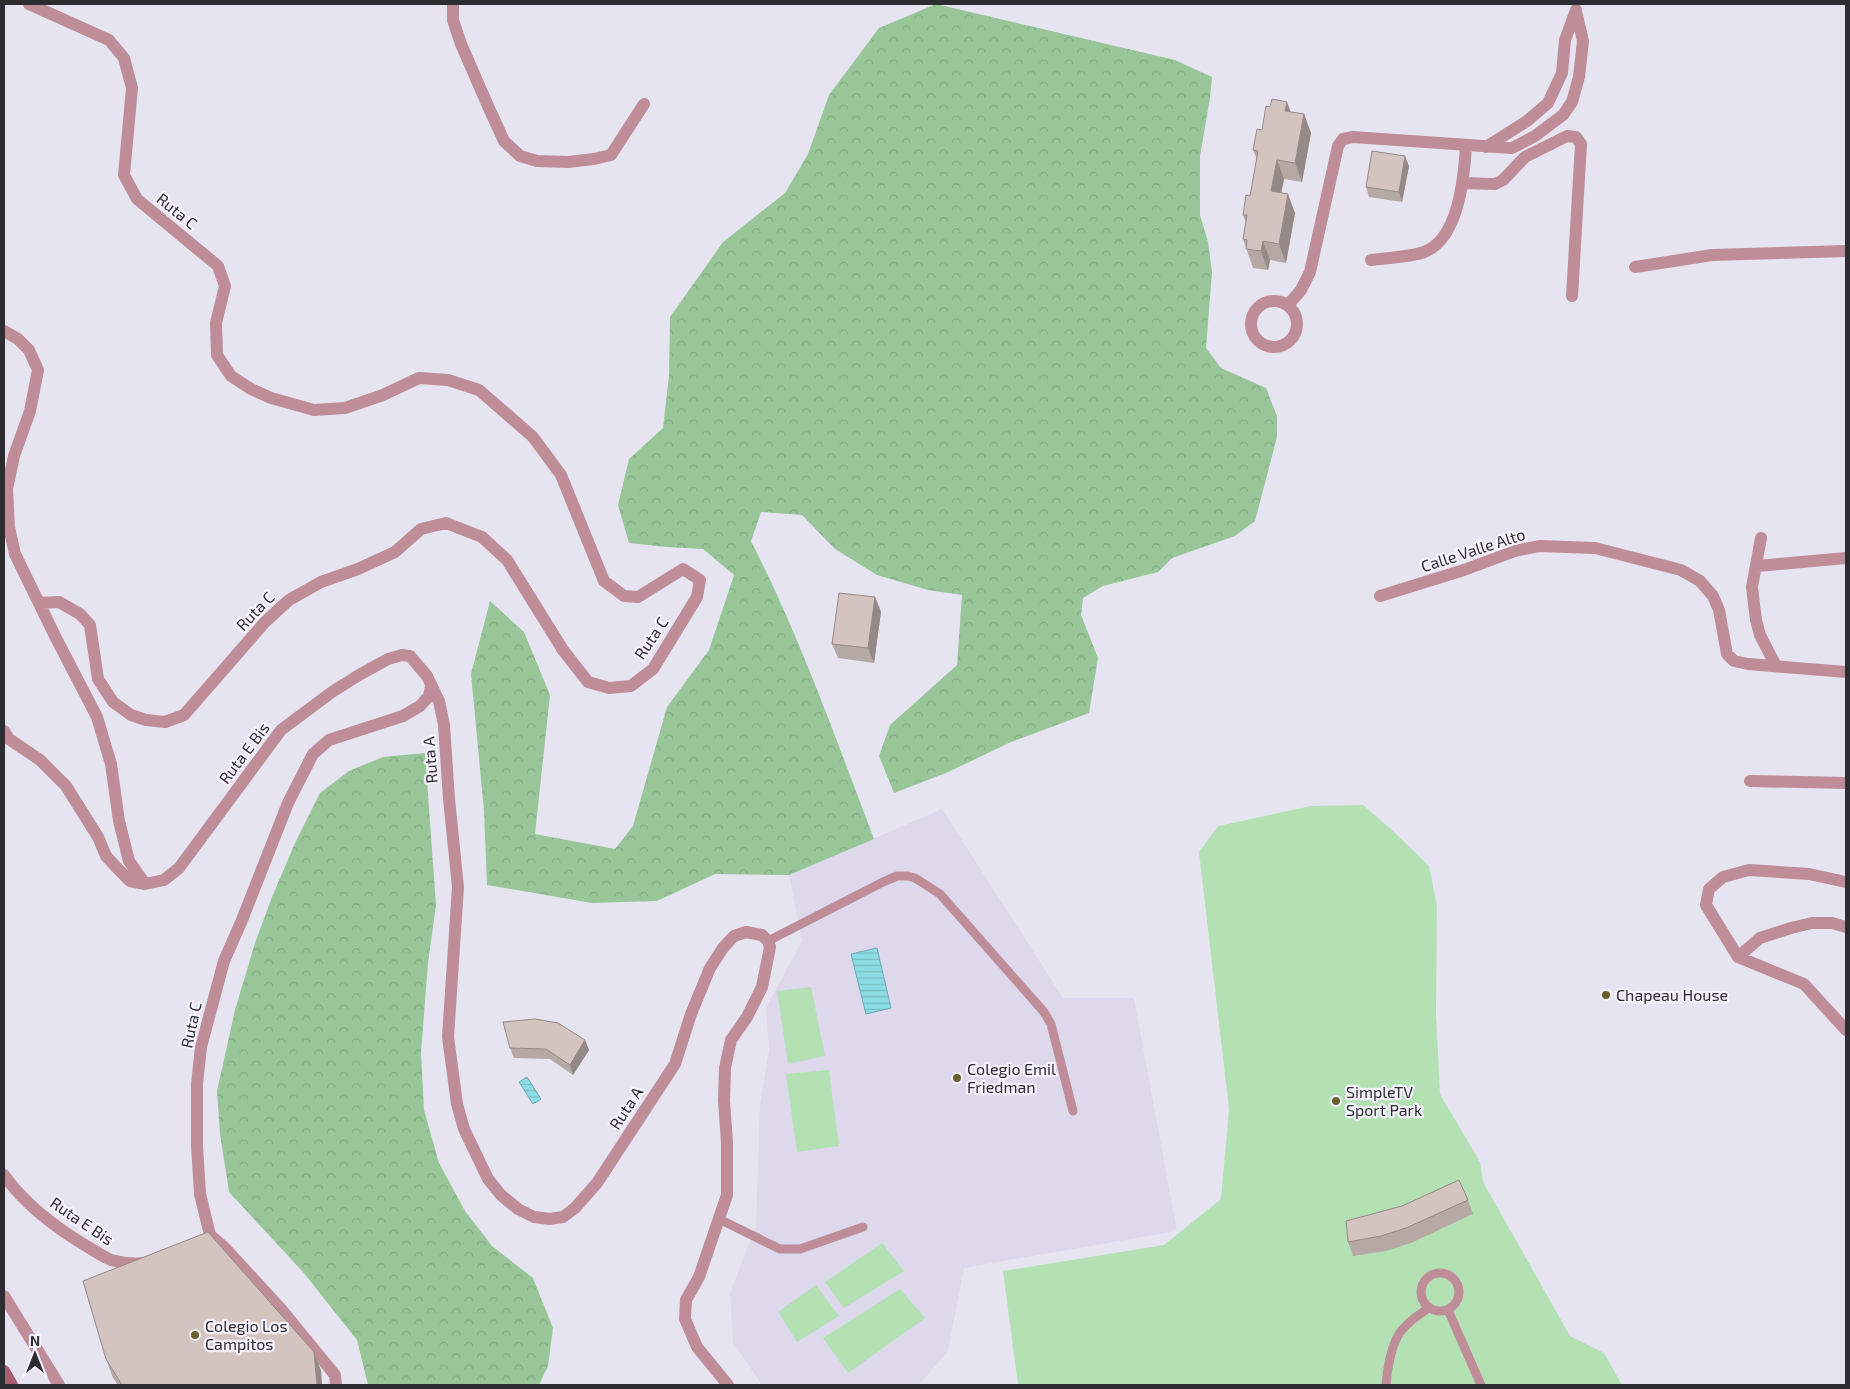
<svg xmlns="http://www.w3.org/2000/svg" width="1850" height="1389" font-family="'Exo 2',sans-serif">
	<style>
		.built { fill: #ddd8ec }
		.forest { fill: url(#forest-crowns) }
		.garden { fill: #b3e1b4 }
		.water { fill: url(#water-rules); stroke: #6fa7ae }
		.lines { fill: none; stroke-linecap: round; stroke-linejoin: round }
		.service { stroke: #bf8d97; stroke-width: 9 }
		.minor { stroke: #bf8d97; stroke-width: 12 }
		.secondary { stroke: #a86071; stroke-width: 12 }
		.wall { fill: #b6a9a5 }
		.shaded-wall { fill: #948986 }
		.building { fill: #d4c4c0; stroke: #948986 }
		.poi-dot { fill: #6a602d; stroke: #f5f2fd; stroke-width: 2 }
		.labels { text-anchor: middle; stroke-width: 4.5; stroke-linejoin: round; paint-order: stroke }
		.street-label { font-size: 16px; fill: #2d2c31; stroke: #f5f2fd }
		.poi-label { font-size: 16px; fill: #2d2c31; stroke: #f5f2fd; text-anchor: start }
	</style>
	<defs>
		<pattern id="forest-crowns" width="20" height="18" patternUnits="userSpaceOnUse" patternTransform="scale(1.25)"><rect width="20" height="18" fill="#98c699"/><path d="M2 6a3 3 0 1 1 6 0M12 15a3 3 0 1 1 6 0" fill="none" stroke="#83aa84"/></pattern>
		<pattern id="water-rules" width="6" height="5" patternUnits="userSpaceOnUse" patternTransform="scale(1.25)"><rect width="6" height="5" fill="#8bdce4"/><path d="M0 2.5h6" fill="none" stroke="#78bdc4"/></pattern>
	</defs>
	<rect width="100%" height="100%" fill="#e7e4f2"/>
	<!-- built -->
	<path class="built" d="M942,809L1063,998H1134L1177,1231L964,1268L948,1351L919,1385H762L733,1342L730,1293L756,1225L760,1105L769,1050L766,1008L802,941L789,875Z"/>
	<!-- forest -->
	<path class="forest" d="M936,4L1175,60L1212,77L1210,98L1200,156V215L1208,242L1212,272L1206,348L1221,368L1266,388L1277,416V437L1255,521L1235,536L1172,558L1158,572L1103,586L1083,598L1081,615L1098,658L1089,713L1011,742L946,773L894,793L879,756L890,725L957,665L962,595L928,590L877,575L835,549L802,515L761,512L751,541C800,637 836,739 874,839L789,875L715,874L657,901L592,903L487,885L484,811L471,674L490,601L524,632L550,695L535,834L615,849L633,826L667,707L709,650L734,575L703,549L666,547L629,543L618,505L629,459L663,428L669,376L670,317L723,242L785,193L808,154L829,95L879,28Z
		M425,753L436,905L428,963L421,1053L424,1110L439,1163L465,1211L492,1246L533,1278L553,1328L548,1366L539,1385H368L357,1340L303,1272L229,1192L220,1134L217,1091L235,1010L255,943L272,897L295,843L320,793L349,771L383,757Z"/>
	<!-- garden -->
	<path class="garden" d="M1363,805L1393,831L1429,866L1437,906L1436,1015L1440,1094L1480,1162L1483,1182L1570,1336L1604,1353L1622,1385H1018L1003,1271L1164,1245L1221,1199L1229,1109L1199,852L1218,826L1311,806Z
		M811,987L825,1056L788,1064L777,991Z
		M829,1070L839,1146L797,1152L786,1074Z
		M882,1243L904,1271L844,1308L825,1282Z
		M816,1285L839,1316L797,1342L778,1312Z
		M900,1289L925,1318L848,1373L823,1338Z"/>
	<!-- water -->
	<path class="water" d="M877,948L891,1008L866,1014L851,954Z
		M527,1077L541,1099L533,1104L519,1082Z"/>
	<g class="lines">
		<!-- service -->
		<path class="service" d="M768,941L883,882L897,876H908L915,878L940,894L1044,1012L1051,1024L1073,1111
			M719,1219L780,1249H800L863,1227
			M1421 1292a19 19 0 1 1 38 0a19 19 0 1 1-38 0Z
			M1448,1310L1481,1385
			M1386,1385C1387,1370 1391,1347 1399,1334C1406,1323 1418,1315 1429,1308"/>
		<!-- minor -->
		<path class="minor" d="M29,4L109,40L124,58L132,88L124,175L137,199L218,266L225,286L216,323L217,355L231,376L251,389L271,398L314,410L345,408L383,395L419,378L448,380L479,390L533,437L561,475L604,581L624,596L638,597L683,569L700,580L697,597L653,669L631,686L609,688L588,682L563,650L507,560L482,537L446,523L421,529L395,552L358,569L321,582L289,600L265,622L184,715L165,722L146,720L131,715L113,702L98,679L90,625L80,614L59,602L39,603
			M453,4V20L461,44L488,106L504,141L520,156L537,161L568,162L594,159L611,155L644,104
			M1486,147L1527,121L1548,103L1562,73L1565,40L1576,10
			M1463,183L1495,184L1503,180L1525,157L1567,136L1576,137L1581,144L1572,296
			M1371,260C1386,258 1410,257 1424,252C1459,239 1464,177 1466,146
			M1635,267L1712,255L1846,251
			M1251 324a23 23 0 1 1 46 0a23 23 0 1 1-46 0Z
			M1288,305L1301,290L1310,272L1338,146L1343,139L1353,137L1512,148L1535,136L1563,115L1572,102L1579,77L1583,41L1576,11
			M4,331L18,339L29,350L38,370L30,411L14,456L7,489L9,527L15,554L56,638L97,717L111,764L119,821L129,861L145,884L164,880L179,868L281,730L332,692L359,675L388,659L402,655L410,656L427,676L439,701L444,725L449,799L458,887L448,1037L457,1104L464,1129L488,1179L501,1195L518,1209L534,1217L550,1219L563,1217L575,1208L597,1183L675,1064L691,1014L710,968L723,948L734,936L746,932L762,935L768,941L770,947L762,987L747,1017L731,1040L725,1068L724,1101L727,1143V1195L699,1277L686,1300L685,1319L697,1347L728,1385
			M1761,538L1752,587L1754,604L1756,620L1760,635L1776,666
			M1757,566L1846,558
			M1380,596L1464,570L1515,551L1539,546L1595,548L1681,570L1700,581L1713,596L1719,610L1727,654L1734,661L1748,664L1846,672
			M4,731L9,739L40,760L66,786L98,837L106,856L117,868L130,881L145,884
			M1750,781L1846,783
			M1846,882L1809,874L1749,870L1723,877L1709,889L1706,905L1738,957L1804,984L1846,1030
			M1738,957L1760,938L1791,928L1812,923H1832L1846,927
			M4,1175C26,1206 56,1228 88,1247C95,1251 103,1257 111,1260C122,1263 134,1264 145,1263
			M4,1296L59,1385
			M336,1385L335,1375L281,1309L224,1247L210,1235L200,1194L197,1146V1084L201,1047L224,961L242,920L288,803L313,754L329,740L403,716L420,706L429,696L431,686"/>
		<!-- secondary -->
		<path class="secondary" d="M4,1371L12,1385"/>
	</g>
	<!-- wall -->
	<path class="wall" d="M1290,112L1304,114L1311,133L1302,182L1284,179L1281,193L1295,213L1286,263L1270,260L1268,270L1253,268L1243,239L1246,223L1243,215L1250,196L1257,159L1253,150L1262,130Z
		M1409,166L1402,202L1369,197L1366,187Z
		M875,597L881,612L874,663L838,658L832,644Z
		M585,1040L589,1050L573,1075L550,1059L514,1058L510,1048Z
		M1468,1200L1473,1214L1411,1243L1386,1251L1353,1256L1348,1242Z
		M314,1352L321,1371L322,1385H118L113,1378L106,1359Z"/>
	<!-- shaded-wall -->
	<path class="shaded-wall" d="M1287,102L1294,121L1285,111Z
		M1304,114L1311,133L1302,182L1295,163Z
		M1405,156L1409,166L1402,202L1399,192Z
		M1277,160L1284,179L1278,210L1271,191Z
		M1288,194L1295,213L1286,263L1279,244Z
		M1263,241L1270,260L1268,270L1261,251Z
		M875,597L881,612L874,663L868,648Z
		M585,1040L589,1050L573,1075L570,1065Z
		M314,1352L321,1371L322,1385H317Z"/>
	<!-- building -->
	<path class="building" d="M1272,99L1287,102L1285,111L1304,114L1295,163L1277,160L1271,191L1288,194L1279,244L1263,241L1261,251L1246,249L1247,240L1243,239L1247,215H1243L1246,195L1250,196L1258,151L1253,150L1257,129L1262,130L1266,106L1270,107Z
		M1372,151L1405,156L1399,192L1366,187Z
		M839,593L875,597L868,648L832,644Z
		M535,1019L558,1023L585,1040L570,1065L546,1049L510,1048L503,1022Z
		M1459,1180L1468,1200L1406,1228L1381,1236L1348,1242L1346,1221L1402,1206Z
		M208,1232L314,1352L317,1385H122L106,1359L83,1281Z"/>
	<!-- markers -->
	<g class="poi-dot">
		<circle cx="1606" cy="995" r="5"/>
		<circle cx="957" cy="1078" r="5"/>
		<circle cx="1336" cy="1101" r="5"/>
		<circle cx="195" cy="1335" r="5"/>
	</g>
	<g class="labels">
		<!-- street labels -->
		<g class="street-label">
			<text transform="translate(177 211) rotate(39)" y="6">Ruta C</text>
			<text transform="translate(1473 550) rotate(-18)" y="6">Calle Valle Alto</text>
			<text transform="translate(255 611) rotate(-46)" y="6">Ruta C</text>
			<text transform="translate(651 638) rotate(-56)" y="6">Ruta C</text>
			<text transform="translate(244 753) rotate(-53)" y="6">Ruta E Bis</text>
			<text transform="translate(430 760) rotate(-94)" y="6">Ruta A</text>
			<text transform="translate(191 1025) rotate(-78)" y="6">Ruta C</text>
			<text transform="translate(626 1108) rotate(-57)" y="6">Ruta A</text>
			<text transform="translate(82 1221) rotate(34)" y="6">Ruta E Bis</text>
		</g>
		<!-- poi labels -->
		<g class="poi-label">
			<text x="1616" y="1001">Chapeau House</text>
			<text x="967" y="1075">Colegio Emil<tspan x="967" dy="18">Friedman</tspan></text>
			<text x="1346" y="1098">SimpleTV<tspan x="1346" dy="18">Sport Park</tspan></text>
			<text x="205" y="1332">Colegio Los<tspan x="205" dy="18">Campitos</tspan></text>
		</g>
	</g>
	<!-- border -->
	<rect width="1850" height="1389" fill="none" stroke="#2d2c31" stroke-width="10"/>
	<!-- north arrow -->
	<g transform="translate(35 1354)" stroke="#f5f2fd" stroke-width="4" paint-order="stroke">
	<path d="M0-4L9 19L0 12L-9 19Z" fill="#2d2c31"/>
	<text y="-8" font-size="14" font-weight="bold" text-anchor="middle" fill="#2d2c31">N</text>
	</g>
</svg>
